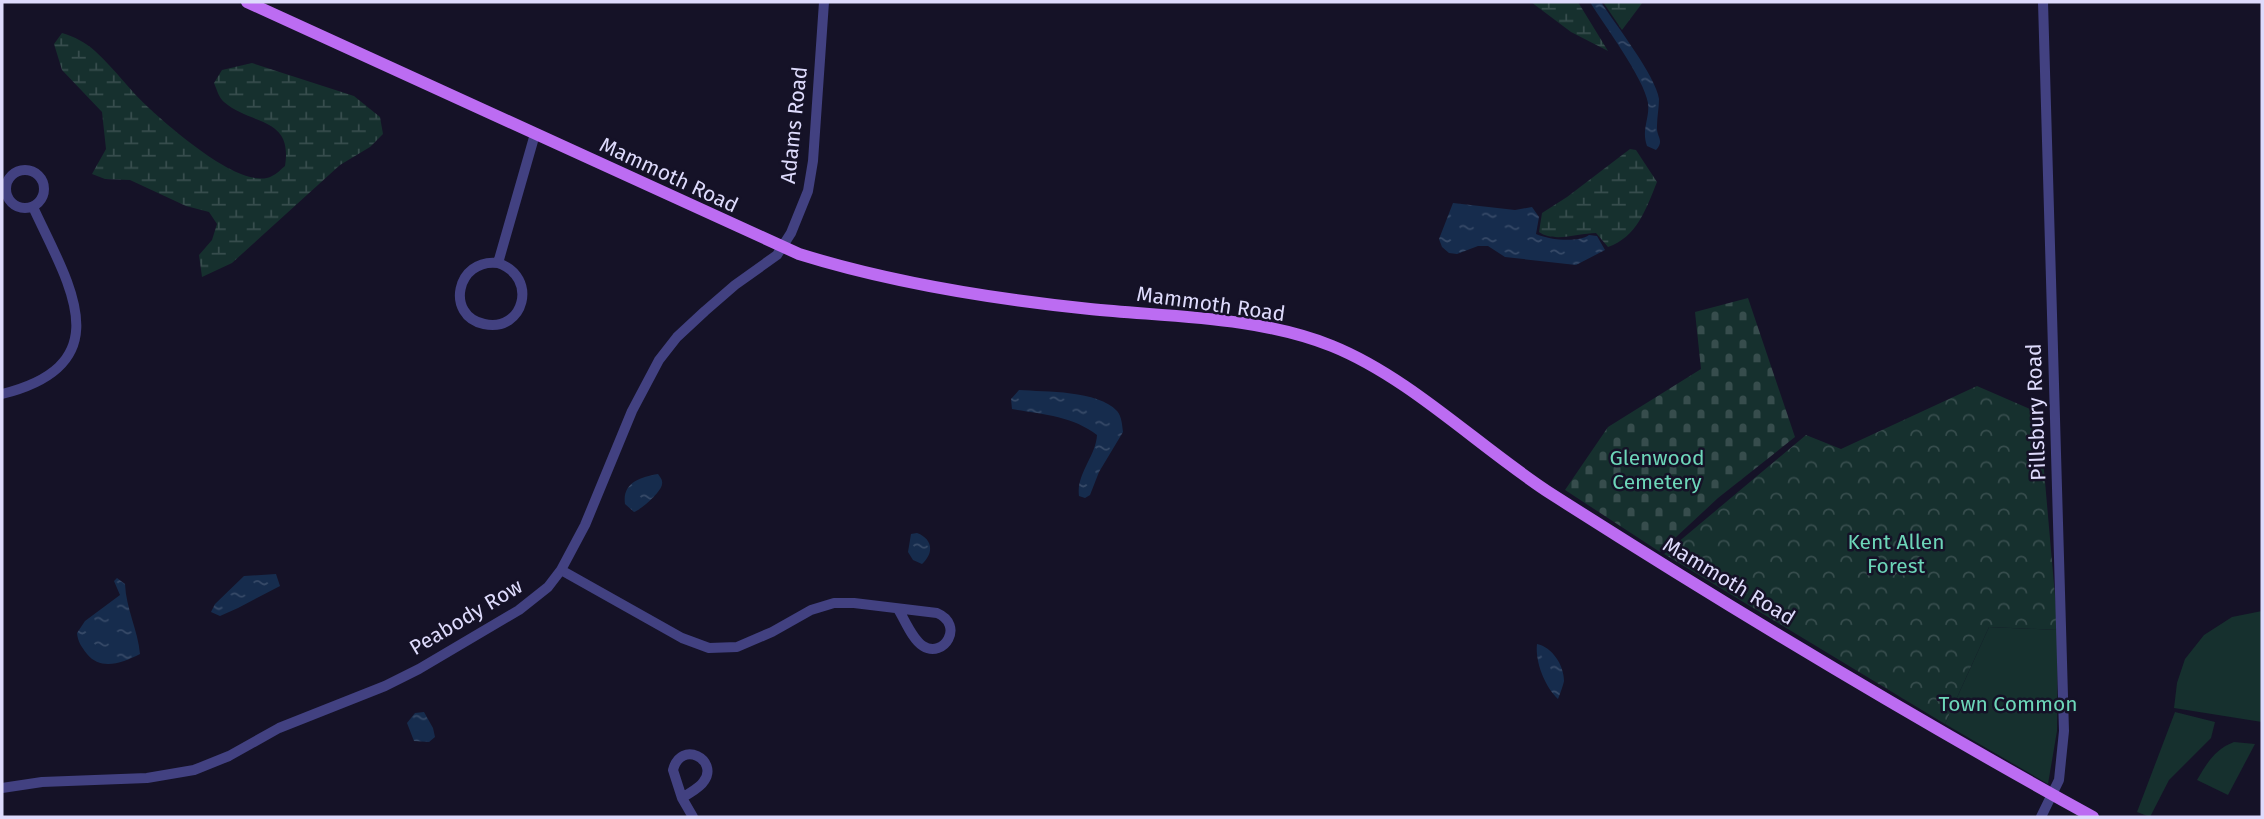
<svg xmlns="http://www.w3.org/2000/svg" width="2264" height="819" font-family="'Fira Sans',sans-serif">
	<style>
		.forest { fill: url(#forest-crowns) }
		.wetland { fill: url(#wetland-marsh) }
		.cemetery { fill: url(#cemetery-stones) }
		.park { fill: #16302e }
		.water { fill: url(#water-ripples) }
		.lines { fill: none; stroke-linecap: round; stroke-linejoin: round }
		.minor { stroke: #424181; stroke-width: 10 }
		.major { stroke: #bc6cf2; stroke-width: 12 }
		.labels { text-anchor: middle; stroke-width: 5; stroke-linejoin: round; paint-order: stroke }
		.street-label { font-size: 21px; fill: #dedbfc; stroke: #151227 }
		.park-label { font-size: 21px; fill: #6dd6b9; stroke: #151227 }
	</style>
	<defs>
		<pattern id="forest-crowns" width="20" height="18" patternUnits="userSpaceOnUse" patternTransform="scale(1.75)"><rect width="20" height="18" fill="#16302e"/><path d="M2 6a3 3 0 1 1 6 0M12 15a3 3 0 1 1 6 0" fill="none" stroke="#374d4d"/></pattern>
		<pattern id="wetland-marsh" width="20" height="14" patternUnits="userSpaceOnUse" patternTransform="scale(1.75)"><rect width="20" height="14" fill="#16302e"/><path d="M1 5h8M5 5V1M11 12h8M15 12V8" fill="none" stroke="#374d4d"/></pattern>
		<pattern id="cemetery-stones" width="16" height="16" patternUnits="userSpaceOnUse" patternTransform="scale(1.75)"><rect width="16" height="16" fill="#16302e"/><path d="M2 7V4a2 2 0 0 1 4 0v3zM10 15v-3a2 2 0 0 1 4 0v3z" fill="#374d4d"/></pattern>
		<pattern id="water-ripples" width="26" height="14" patternUnits="userSpaceOnUse" patternTransform="scale(1.75)"><rect width="26" height="14" fill="#162c4d"/><path d="M2 4q2-2 4 0t4 0M15 11q2-2 4 0t4 0" fill="none" stroke="#374a68"/></pattern>
	</defs>
	<rect width="100%" height="100%" fill="#151227"/>
	<!-- forest -->
	<path class="forest" d="M1977,386L2039,413L2058,630L1989,627L1945,724L1664,554L1806,435L1841,449Z"/>
	<!-- wetland -->
	<path class="wetland" d="M1531,2H1578L1608,51L1571,32Z
		M1603,2H1643L1622,30Z
		M62,33C75,37 85,42 95,51C115,69 130,91 150,109C171,128 243,192 272,176C277,174 281,169 285,166C293,116 252,126 224,102C219,98 217,90 214,83L222,70L252,63L354,96L380,117L383,134L370,147L340,165L232,263L202,277L199,255L212,240L217,224L209,212L186,206L130,180L105,179L92,174L106,149L102,112L62,70L54,44Z
		M1630,149L1636,150L1657,182C1646,209 1637,237 1608,247L1596,233C1579,233 1554,243 1539,232L1542,213L1567,197Z"/>
	<!-- cemetery -->
	<path class="cemetery" d="M1748,298L1795,437L1718,498L1660,552L1565,490L1608,427L1701,369L1695,312Z"/>
	<!-- park -->
	<path class="park" d="M2262,611V722L2174,708L2177,683L2185,659L2204,635L2232,617Z
		M1989,627L2058,630L2057,731L2048,784L1945,724Z
		M2175,712L2215,722L2211,738L2169,780L2150,817L2137,812Z
		M2234,742L2255,744L2228,795L2197,780C2207,763 2215,749 2234,742Z"/>
	<!-- water -->
	<path class="water" d="M1590,2H1601C1615,24 1656,76 1659,99C1659,108 1657,117 1657,126C1656,137 1665,140 1656,150L1647,146C1641,129 1650,119 1648,103C1644,78 1604,25 1590,2Z
		M1453,203L1515,210L1532,207L1539,217L1536,234C1549,240 1578,243 1589,235L1597,236L1605,250L1576,265L1505,257L1488,246H1478L1457,254L1449,253L1442,247L1439,239Z
		M1019,390C1045,392 1098,390 1117,411C1122,417 1122,425 1123,432L1099,472L1090,495L1085,498L1079,496C1076,474 1096,456 1097,435C1073,416 1041,414 1012,409L1011,399Z
		M658,474C660,477 663,480 662,484C662,491 641,510 634,512L625,504C622,483 640,477 658,474Z
		M917,533C933,539 934,553 922,564L913,560L908,552L911,534Z
		M276,574L280,586L238,608L220,616L211,612L215,604L244,576Z
		M117,578L125,584C126,609 138,630 140,654C122,663 101,671 87,654C81,646 78,642 77,633L85,621L120,595L114,581Z
		M1537,644C1552,647 1564,665 1564,681C1563,686 1560,694 1558,699C1545,687 1535,662 1537,644Z
		M424,712L433,728L435,737L429,742L414,741L407,723L415,713Z"/>
	<g class="lines">
		<!-- minor -->
		<path class="minor" d="M6 189a19 19 0 1 1 38 0a19 19 0 1 1-38 0Z
			M498,263C539,277 524,333 484,324C445,316 456,258 498,263L535,134
			M2,394C123,364 68,283 33,207
			M561,570L682,638L709,648L737,647L772,632L811,610L834,603H854L937,613C965,625 944,659 923,646C912,639 905,620 898,609
			M2,788L42,782L147,778L194,770L229,756L279,728L385,686L419,669L519,610L548,587L561,570L585,525L632,411L659,360L677,337L705,311L735,285L777,255L791,233L808,191L813,161L824,2
			M682,798C689,793 700,788 704,781C719,760 681,739 673,770L682,798L693,817
			M2041,817L2059,780L2064,731L2043,2"/>
		<!-- major -->
		<path class="major" d="M247,2L799,254C892,283 993,299 1090,309C1169,317 1257,316 1332,346C1411,378 1481,449 1553,495C1730,608 1910,716 2093,817"/>
	</g>
	<g class="labels">
		<!-- street labels -->
		<g class="street-label">
			<text transform="translate(794 125) rotate(-84)" y="7">Adams Road</text>
			<text transform="translate(669 175) rotate(25)" y="7">Mammoth Road</text>
			<text transform="translate(1211 304) rotate(8)" y="7">Mammoth Road</text>
			<text transform="translate(2036 412) rotate(-92)" y="7">Pillsbury Road</text>
			<text transform="translate(1729 581) rotate(31)" y="7">Mammoth Road</text>
			<text transform="translate(466 617) rotate(-31)" y="7">Peabody Row</text>
		</g>
		<!-- park labels -->
		<g class="park-label">
			<text x="1657" y="465">Glenwood<tspan x="1657" dy="24">Cemetery</tspan></text>
			<text x="1896" y="549">Kent Allen<tspan x="1896" dy="24">Forest</tspan></text>
			<text x="2008" y="711">Town Common</text>
		</g>
	</g>
	<!-- border -->
	<rect width="2264" height="819" fill="none" stroke="#dedbfc" stroke-width="7"/>
</svg>
